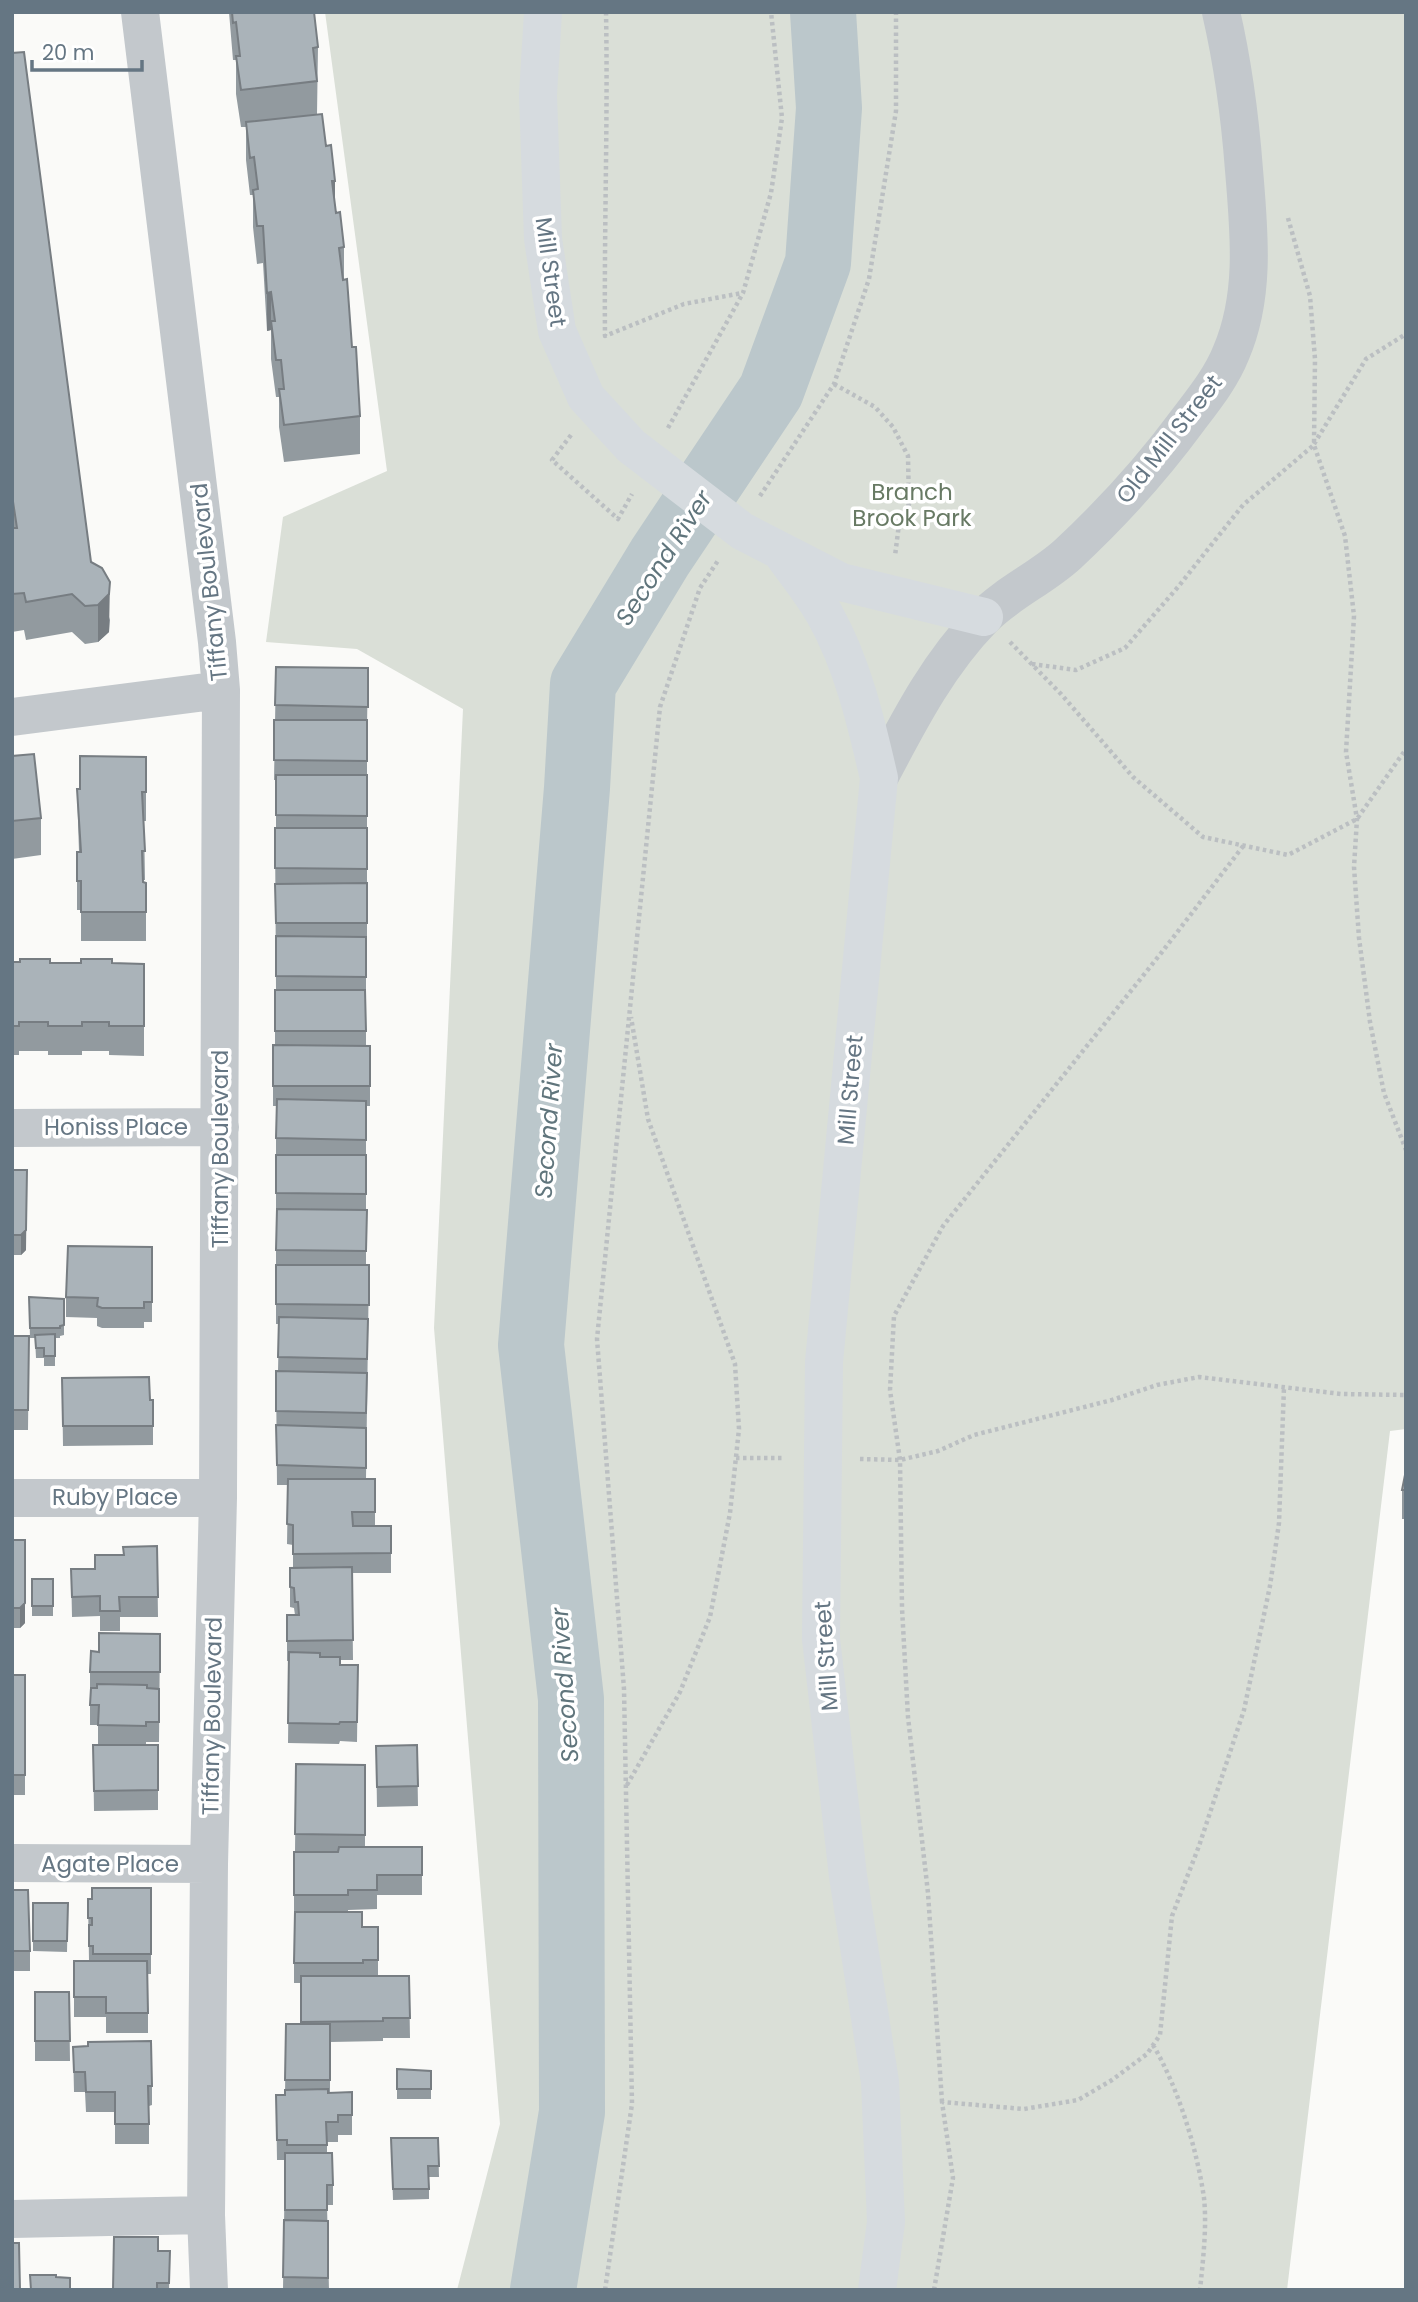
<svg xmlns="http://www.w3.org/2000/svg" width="1418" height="2302" font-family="Poppins,sans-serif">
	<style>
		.green { fill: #dadfd7 }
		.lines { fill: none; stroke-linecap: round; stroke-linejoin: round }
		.river { stroke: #bbc7cb; stroke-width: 66 }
		.path { stroke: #bbbfc2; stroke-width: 4.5; stroke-dasharray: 3.5 3.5; stroke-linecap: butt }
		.street { stroke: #c3c8cc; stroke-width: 38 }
		.secondary { stroke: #d6dbdf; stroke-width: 38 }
		.wall { fill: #929a9f }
		.shaded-wall { fill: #777d82 }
		.building { fill: #aab3b9; stroke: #777d82; stroke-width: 2 }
		.labels { text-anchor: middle; stroke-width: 7; stroke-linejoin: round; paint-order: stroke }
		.street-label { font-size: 23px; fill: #657683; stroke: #fff }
		.park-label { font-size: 23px; fill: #687a64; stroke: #fff }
		.water-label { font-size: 24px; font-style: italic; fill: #60757c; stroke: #fff }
	</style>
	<rect width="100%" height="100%" fill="#fafaf8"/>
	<!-- green -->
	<path class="green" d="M325,12H1406V1429L1390,1431L1287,2290H457L500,2124L434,1328L463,709L357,649L266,642L283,517L387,471Z"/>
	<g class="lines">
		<!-- river -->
		<path class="river" d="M543,2290L572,2112L571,1699L531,1345L577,788L583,684L660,557L771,391L818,263L829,108L823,12"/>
		<!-- path -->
		<path class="path" d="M606,12C608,120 604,228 605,336L684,304L742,293
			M1288,218L1310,296L1315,359L1314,445
			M834,384L875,407L893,427L908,456L909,504L899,524L895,556
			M668,428L743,293L771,193L782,118L771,12
			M571,435L552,460L618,519L632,494
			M1314,444L1366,359L1406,334
			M760,496L834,384L869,279L896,111V12
			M1010,642L1061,694L1133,777L1203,837L1288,855L1357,819L1406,749
			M1032,664L1076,670L1125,648L1178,587L1243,505L1314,445L1345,536L1354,616L1346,752L1357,819L1354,867L1359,938L1370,1022L1384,1093L1406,1150
			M736,1458H784
			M860,1459L900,1460L938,1451L974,1435L1112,1400L1157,1385L1199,1377L1341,1394L1406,1395
			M627,1785L680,1692L710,1617L730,1513L739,1429L735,1364L648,1119L631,1017
			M1153,2045C1178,2087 1197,2149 1204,2198C1207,2227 1203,2260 1200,2290
			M942,2102L928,1893L908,1717L902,1608L900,1460L890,1390L894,1316L943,1226L1162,952L1244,845
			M605,2290L632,2104L624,1689L597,1339L660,707L700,588L719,559
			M934,2290L953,2178L942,2102L1024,2109L1078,2100L1112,2080L1147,2054L1160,2035L1172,1916L1199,1846L1244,1710L1270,1586L1279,1523L1284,1387"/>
		<!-- street -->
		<path class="street" d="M140,12L217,642L221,690L218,1498L209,1864L206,2215L209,2290
			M12,717L221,690
			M879,778C909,721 938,664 983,618C1007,593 1042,578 1068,554C1112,513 1152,469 1188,420C1204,399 1221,378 1231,353C1256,295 1249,231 1244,170C1240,117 1233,64 1221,12
			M12,1128L220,1127
			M12,1498H218
			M12,1863L209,1864
			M12,2219L206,2215"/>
		<!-- secondary -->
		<path class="secondary" d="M543,12L538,95L543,239L557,331L586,397L631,446L742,531L841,582L984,617
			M782,553C796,573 813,593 825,615C853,665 866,722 879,778L824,1362L821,1639L848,1876L880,2082L886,2222L877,2290"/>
	</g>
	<!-- wall -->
	<path class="wall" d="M229,12H314L318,47L317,114L326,146L336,213L344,247V280L360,416V454L284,462L279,427V397H276L271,359V330L267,331L263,263L257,264L253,227V195H250L246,160V127H241L236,94V60H233Z
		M12,53L91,562L110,620L109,632L98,642L85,644L72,632L26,640L24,630L12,632Z
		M276,667L368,668L367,726V943H366V1046H370V1106H366V1265H369L366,1479H375V1526H391V1573H352L353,1660H340V1665H358L357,1742L340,1741L339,1744L288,1743L289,1661H287V1615H295L294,1608L290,1607V1568H293V1545L287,1544L288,1485H277L276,1371H278L279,1324H276V1106H273V1045H275V990H276L275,828H276V780H274Z
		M12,756L41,818V855L12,859Z
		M146,757V821H144L145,880H143V882L146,883V941H81V910H77V852H79L77,789H80Z
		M12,962L144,964V1056L109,1055V1051H82V1055H48V1051H19V1055H12Z
		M12,1170L26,1250L21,1255H12Z
		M152,1247V1322H144V1328H102L97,1326V1318L66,1317V1297Z
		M29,1297L64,1299V1335L60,1336V1338H55V1366H44V1358H36L35,1338H30Z
		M12,1336H29L28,1430H12Z
		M62,1378L153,1400V1445L63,1446Z
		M1406,1470V1519H1402V1490Z
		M12,1540L25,1623L20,1628H12Z
		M157,1546L158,1617H120V1631H100V1616L72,1617L71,1569H95L123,1555Z
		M32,1579H53V1616H32Z
		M160,1634L159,1742H146V1745H158V1810L94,1811L93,1745H98V1725H90V1672L99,1652Z
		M12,1675H25V1795H12Z
		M417,1745L418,1806L377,1807L376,1746Z
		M296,1764L365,1765V1847H422V1895H377V1909L348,1910V1912L362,1927H378V1976H409L410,2038H383V2041L330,2042V2093L352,2092V2135H338V2142H327V2153L333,2185V2205H327L329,2290H283L285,2160H277L276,2095H285L286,2024H301V1983H294V1852H295Z
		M151,1888V1974H148V2033H106V2017H74V1997L89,1961L88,1899H92Z
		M12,1890L30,1951V1971H12Z
		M33,1903H68L67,1952L33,1951Z
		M35,1992H69L70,2061H35Z
		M73,2047L152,2086V2105L149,2106V2144H115V2112H86L85,2092H74Z
		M397,2069L431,2071V2099H397Z
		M391,2138H438L439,2177H429V2199L393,2200Z
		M158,2251H170L169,2290H113Z"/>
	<!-- shaded-wall -->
	<path class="shaded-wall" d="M332,181H335V218Z
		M271,292V330L267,331V293Z
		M110,582L109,632L98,642V605Z
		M27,1170L26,1250L21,1255V1235Z
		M25,1603V1623L20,1628V1608Z"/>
	<!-- building -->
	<path class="building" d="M232,12H314L318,47L313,48L317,81L241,90L236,56H240L236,22L233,23Z
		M24,52L91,562L102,568L110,582L109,594L98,605L85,606L72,594L26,602L24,593L12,594V528H17L12,495V53Z
		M322,114L326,146L331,145L335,181H332L336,213L340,212L344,247L339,248L343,280L347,279L352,347H356L360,416L284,425L279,389H284L281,360H276L271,321H275L271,292L267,293L263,226H257L253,190L258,189L254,157L250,158L246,122Z
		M276,667L368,668V707L275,705Z
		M274,720H367V761L274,760Z
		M34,754L41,818L12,821V756Z
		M80,756L146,757V792H142L145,851H142L143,882L146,883V912H81V881H77V852H81L77,789H80Z
		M276,775H367V816L276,815Z
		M275,828H367V869L275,868Z
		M367,883V923H276L275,884Z
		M276,936L366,937V977L276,976Z
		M20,959H50V963H81V959H112V963L144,964V1026H109V1022H82V1026H48V1022H19V1026H12V962H20Z
		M275,990H365L366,1031H275Z
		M273,1045L370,1046V1086H273Z
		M277,1099L366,1101V1140L276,1138Z
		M276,1155H366V1194L276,1193Z
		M12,1170H27L26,1230L21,1235H12Z
		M277,1209L367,1210L366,1251L276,1250Z
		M68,1246L152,1247V1302H144V1308H102L97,1306L98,1298L66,1297Z
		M276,1265H369V1305L276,1304Z
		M29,1297L64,1299V1325L60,1326V1328H30Z
		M279,1317L368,1319L367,1359L278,1357Z
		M55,1334V1356H44V1348H36L35,1335Z
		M12,1336H29L28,1410H12Z
		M276,1371L367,1373L366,1413L276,1411Z
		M149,1377L150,1400H153V1426H63L62,1378Z
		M276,1425L366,1428V1468L277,1465Z
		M1406,1470V1490H1402Z
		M288,1479H375V1512H352L353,1526H391V1553L293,1554V1525L287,1524Z
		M12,1540H25V1603L20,1608H12Z
		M157,1546L158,1597H119L120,1611H100V1596L72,1597L71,1569H95V1555H124L123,1547Z
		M352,1567L353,1640L287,1641V1615H299L298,1602H295L294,1588L290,1587V1568Z
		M32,1579H53V1606H32Z
		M99,1633L160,1634V1672H90L91,1651L99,1652Z
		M289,1652L320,1653V1657H340V1665H358L357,1722H340L339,1724L288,1723Z
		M12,1675H25V1775H12Z
		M97,1684L147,1685V1688L159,1689V1722H146V1726L98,1725L99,1705H90L91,1688H97Z
		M93,1745H158V1790L94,1791Z
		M417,1745L418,1786L377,1787L376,1746Z
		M296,1764L365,1765V1835L295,1834Z
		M339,1847H422V1875H377V1890H348V1895H294V1852H338Z
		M92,1888H151V1954H93V1946H89V1925H92V1918H88V1899H92Z
		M12,1890H28L30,1951H12Z
		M33,1903H68L67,1941H33Z
		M295,1912H362V1927H378V1960H363V1963H294Z
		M74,1961H147L148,2013H106V1997H74Z
		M301,1976H409L410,2018H383V2021L301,2022Z
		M35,1992H69L70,2041H35Z
		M286,2024H330V2080H285Z
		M151,2041L152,2086H148L149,2124H115V2092H86L85,2072H74L73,2047L88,2046V2042Z
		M397,2069L431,2071V2089H397Z
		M328,2089V2093L352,2092V2115H338V2122H326L327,2145H287V2140H277L276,2095H285V2090Z
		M391,2138H438L439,2166H428L429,2189H393Z
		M285,2153H332L333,2185H327V2210H285Z
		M284,2220L328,2221V2278L283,2277Z
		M114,2237H158V2251H170L169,2283H157V2290H113Z
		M12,2243H19L20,2290H12Z
		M30,2275H56V2277L70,2278V2290H31Z
		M285,2289H329V2290Z"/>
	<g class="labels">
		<!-- street labels -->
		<g class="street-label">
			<text transform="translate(551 272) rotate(82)" y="8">Mill Street</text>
			<text transform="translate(1169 439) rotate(-52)" y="8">Old Mill Street</text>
			<text transform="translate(209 582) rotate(-96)" y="8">Tiffany Boulevard</text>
			<text transform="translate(850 1090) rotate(-85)" y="8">Mill Street</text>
			<text x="116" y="1135">Honiss Place</text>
			<text transform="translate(220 1149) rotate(-90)" y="8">Tiffany Boulevard</text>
			<text x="115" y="1505">Ruby Place</text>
			<text transform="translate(826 1656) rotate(-94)" y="8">Mill Street</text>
			<text transform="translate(212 1716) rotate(-89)" y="8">Tiffany Boulevard</text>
			<text x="110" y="1872">Agate Place</text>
		</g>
		<!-- park labels -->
		<g class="park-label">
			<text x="912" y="500">Branch<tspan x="912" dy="26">Brook Park</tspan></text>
		</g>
		<!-- water labels -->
		<g class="water-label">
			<text transform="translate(664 558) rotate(-57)" y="8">Second River</text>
			<text transform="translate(549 1121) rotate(-86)" y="8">Second River</text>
			<text transform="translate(565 1685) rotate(-94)" y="8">Second River</text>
		</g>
	</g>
	<!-- border -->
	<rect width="1418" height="2302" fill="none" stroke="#657683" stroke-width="28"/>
	<!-- scale -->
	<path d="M32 60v10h110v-10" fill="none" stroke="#657683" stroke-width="3.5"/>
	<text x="42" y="60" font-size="21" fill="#657683" stroke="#ffffff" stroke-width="5" paint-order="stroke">20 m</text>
</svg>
